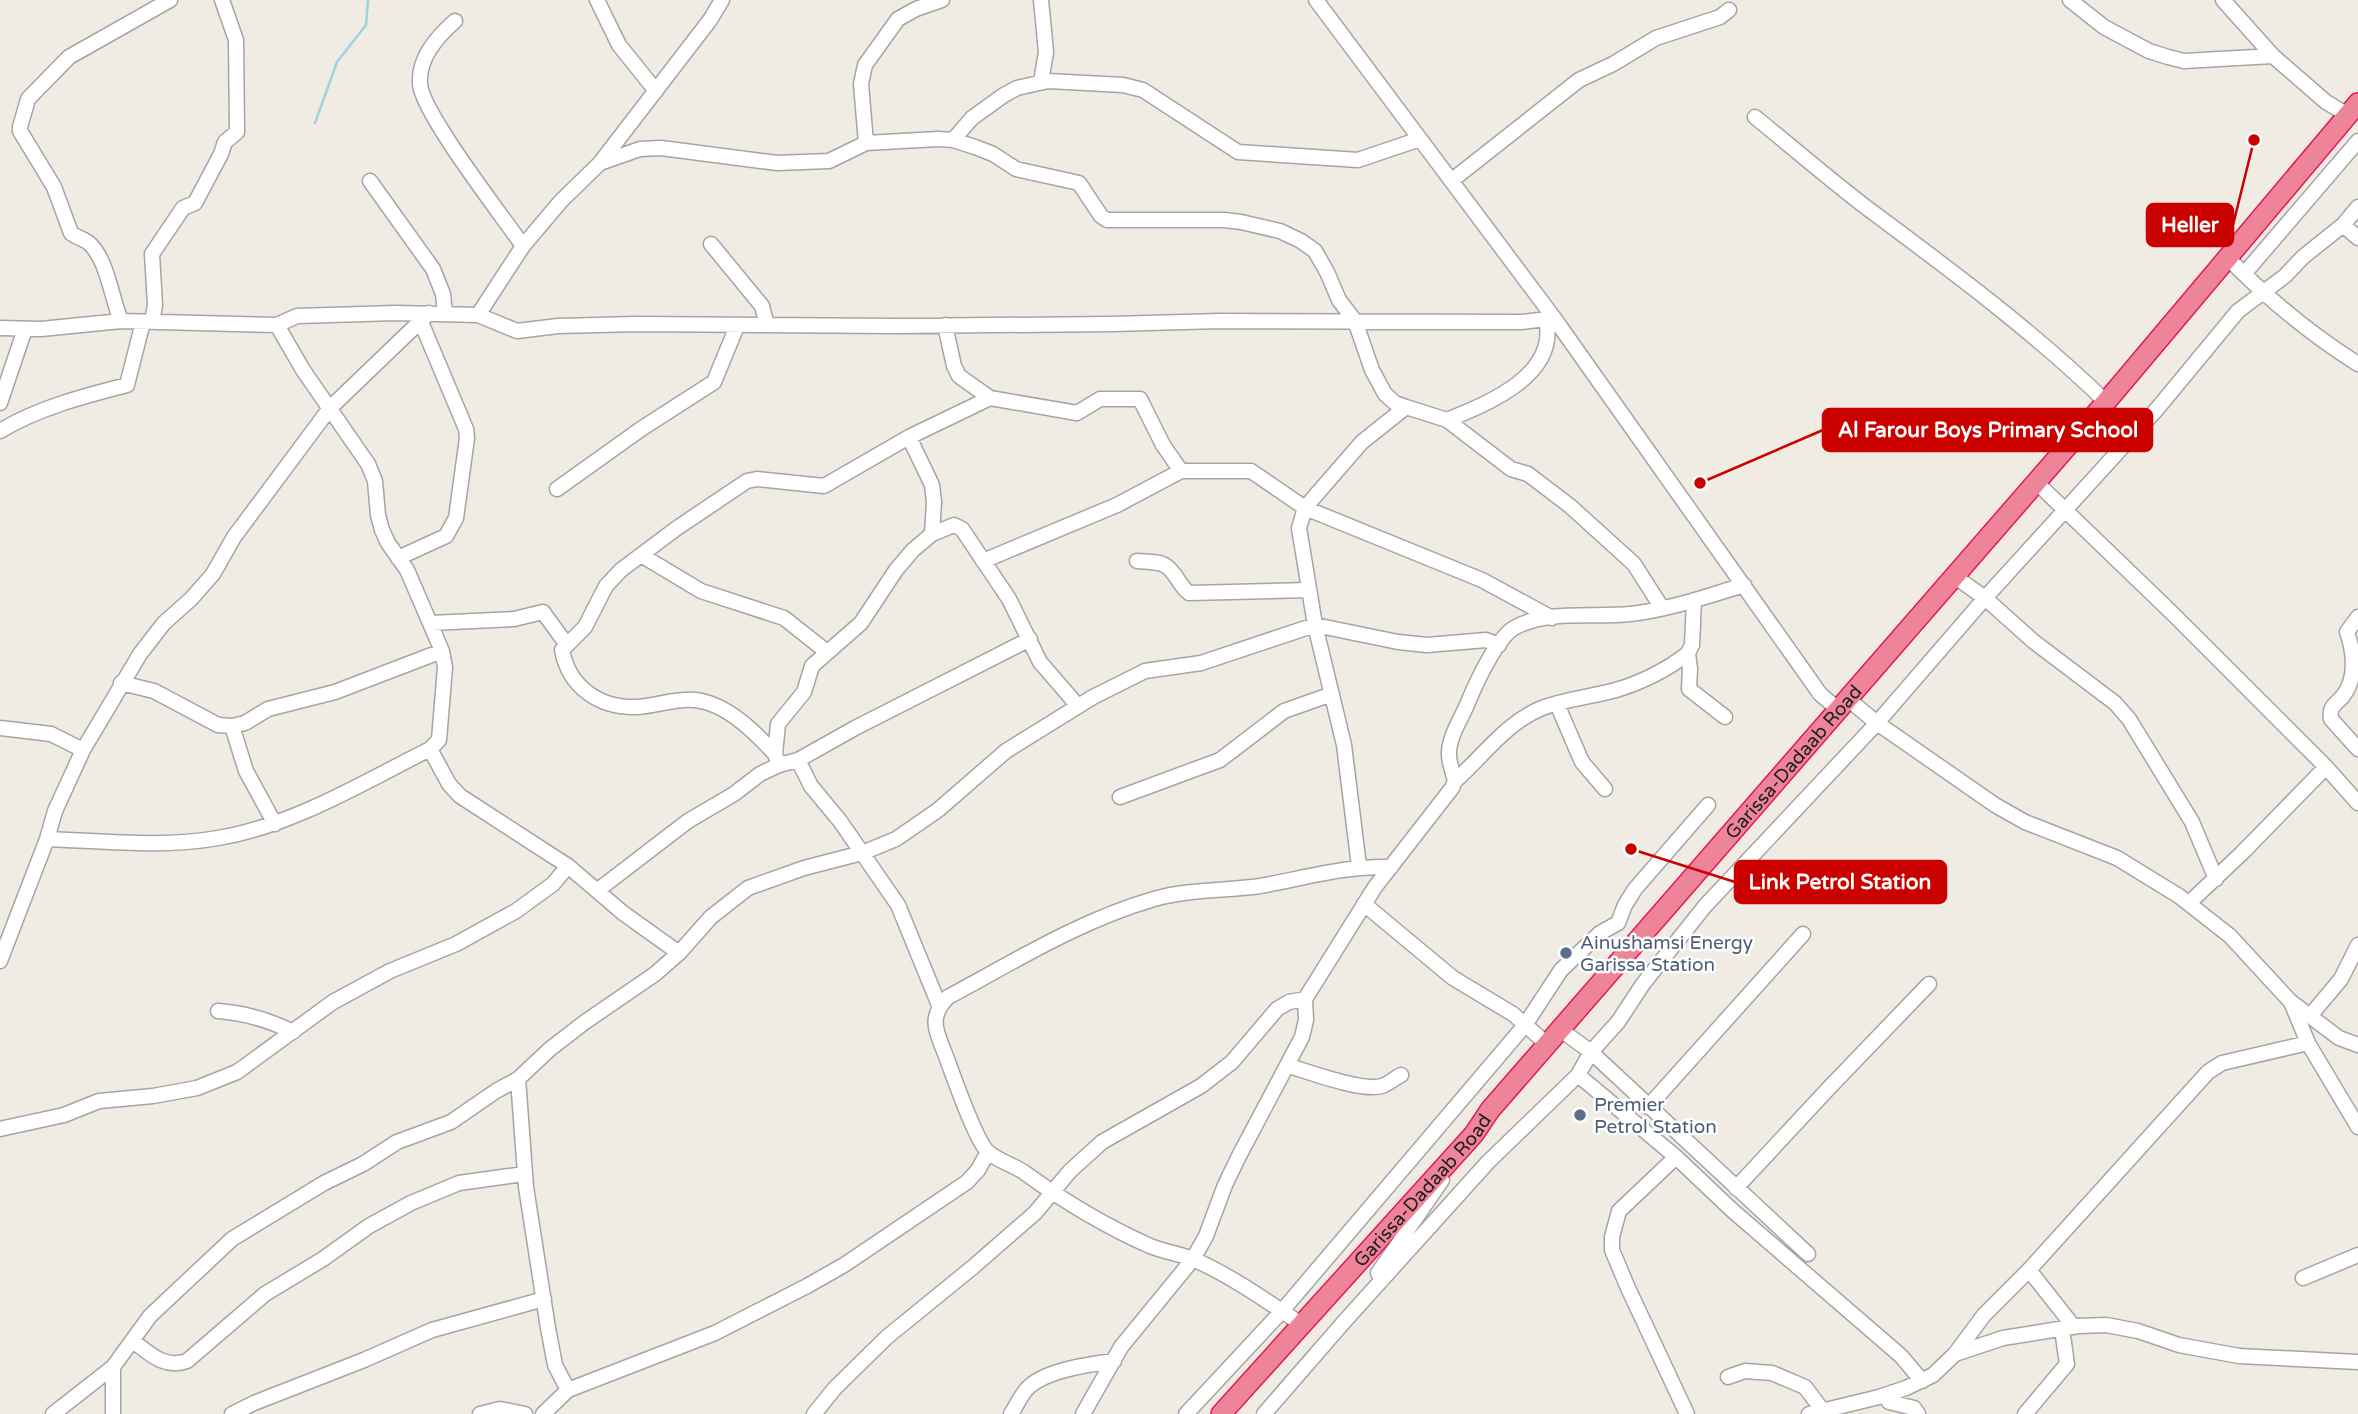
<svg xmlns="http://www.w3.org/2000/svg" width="2358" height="1414" font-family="'Varela Round',sans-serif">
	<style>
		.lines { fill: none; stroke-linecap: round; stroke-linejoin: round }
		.stream { stroke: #a0d2e1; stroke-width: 2.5 }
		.minor-casing { stroke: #a5a5a5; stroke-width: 17 }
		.highway-casing { stroke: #e7165d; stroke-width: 22 }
		.minor { stroke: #fff; stroke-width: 14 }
		.highway { stroke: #ed8497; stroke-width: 19 }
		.service-dot { fill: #5c6f8a; stroke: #fff; stroke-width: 2.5 }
		.labels { text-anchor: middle; stroke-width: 5; stroke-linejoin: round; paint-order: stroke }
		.street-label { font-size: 19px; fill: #1e1e1e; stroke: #fff }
		.service-label { font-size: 19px; fill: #4e5e75; stroke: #fff; text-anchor: start }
		.leader { fill: none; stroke: #cb0100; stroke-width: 2.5 }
		.callout-dot { fill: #cb0100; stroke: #fff; stroke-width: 2.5 }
		.callout { fill: #cb0100; stroke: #cb0100; stroke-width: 2.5 }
		.callout-label { font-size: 21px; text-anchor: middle; font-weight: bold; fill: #fff }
	</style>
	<rect width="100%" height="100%" fill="#f0ebe3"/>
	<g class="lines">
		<!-- stream -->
		<path class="stream" d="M315,123L337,62L366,25L368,0"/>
		<!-- minor casing -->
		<g class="minor-casing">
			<path id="minor" d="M597,0L619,45L656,91
				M1316,0L1554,318L1806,674L1820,694L1839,710
				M2070,0L2104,27L2149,51L2168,57L2184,61L2273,56L2326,102L2348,115
				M2223,0L2273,56
				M455,21C437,37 418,58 420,84C422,113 503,217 523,246
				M1041,82L1046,52L1041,0
				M1755,117C1792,147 1829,179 1867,208C1949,269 2032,330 2106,402
				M953,140L972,118L1004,95L1017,88L1048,81L1123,85L1143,90L1238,152L1358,160L1420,139
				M866,143L861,84L865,65L898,19L916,9L942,0
				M600,163L640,149L661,148L777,163L829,161L866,143L938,139L953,140L975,147L993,154L1016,169L1079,183L1101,216L1107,220H1224L1241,222L1280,231L1301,241L1315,251L1327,272L1339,300L1355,321L1372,370L1385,394L1395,403L1406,407L1447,420L1511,469L1528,474L1570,506L1634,564L1662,608
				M370,181L433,269L443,294L445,314
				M1451,181L1579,80L1613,64L1656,38L1720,17L1729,10
				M2343,225L2358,238
				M711,244L762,306L767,325
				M2227,257C2266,297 2310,334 2358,364
				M2244,274L2358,141
				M478,315L517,331L558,326L636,324L894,326L1112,324L1220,321L1522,322L1554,318
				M121,321C112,299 107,260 90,244C85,239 77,238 71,233L54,187L20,131V127L28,99L69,57L170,0
				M152,322L155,305L152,254L183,208L195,203L221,154L225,142L237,132L236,40L222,0
				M945,325L954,366L959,376L990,398
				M0,328L41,329L121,321L277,325L297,316L396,313L478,315L523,246L561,201L600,163L710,20L722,0
				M0,403L25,329
				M1447,420C1489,403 1559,375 1546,319
				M0,431C38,408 84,396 127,385L143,322
				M909,437L932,485L934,502L932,534
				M2036,482L2172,613L2326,767L2358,803
				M557,489L641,429L714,382L737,326
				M641,555L701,591L784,618L827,652
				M398,558L446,536L456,518L467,438L466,429L421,322
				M983,561L1117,505L1181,471
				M1137,561C1146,562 1159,561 1166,566C1176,572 1179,586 1189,593L1309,590
				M1954,576L1985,598L2033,641L2115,703L2129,719L2192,822L2216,879
				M2358,617L2347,632C2354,652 2357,678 2343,696C2335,705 2329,706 2331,719L2358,749
				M431,623L514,619L543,612L567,645
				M1688,653L1690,669L1689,689L1725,717
				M121,683L154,691L218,725L232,726L246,771L275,824
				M1849,700L1877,723L1995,805L2025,822L2117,858L2179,896L2230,936L2290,1001L2339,1038L2358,1045
				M1557,704L1582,762L1605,789
				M232,726L245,723L268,709L335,692L442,651
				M0,728L51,734L83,750
				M430,749L449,784L460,796L568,866L623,913L679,953
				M775,754C755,732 726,703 695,700C676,698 656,706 636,707C599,708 569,687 562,650L585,627L606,586L621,570L677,528L747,481L757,479L824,486L909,437L990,398L1077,413L1100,399H1140L1163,445L1181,471H1251L1305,508L1482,580L1552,618
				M798,760L811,786L840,821L898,905L939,1005
				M779,765L775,754L778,724L804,692L812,666L861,623L896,570L913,550L932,534L954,525L962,529L1009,599L1040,662L1078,706
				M1455,781C1453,772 1449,763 1449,755C1448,737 1463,716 1469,700C1477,681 1497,638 1514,628C1547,609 1594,618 1630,614C1669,610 1707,596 1744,585
				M1120,797L1220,760L1284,711L1332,694
				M47,839C103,841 163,848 218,838C292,826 364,782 430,749L439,740L445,667L442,651L407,570L388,543L382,530L378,515L375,481L368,464L303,370L277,325
				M1359,866L1344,745L1315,625L1299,528L1305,508L1316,495L1362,442L1406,407
				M598,890L688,821L734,794L760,774L779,765L798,760L855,728L1030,639
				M2189,903L2242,853L2326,767
				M1364,904L1453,978L1513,1014L1548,1045
				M0,961L47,839L55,811L83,750L140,654L164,623L191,599L213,574L234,537L330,408L429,313
				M2291,1002L2308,1043L2358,1127
				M218,1011C245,1013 269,1020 293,1032
				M2310,1016L2341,979L2358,945
				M1561,1030L1591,1052L1808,1254
				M1289,1066C1309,1072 1363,1092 1382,1086C1388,1084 1395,1078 1401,1075
				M1578,1075L1676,1157L1733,1211L1901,1356L1922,1381
				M518,1079L526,1187L548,1328L555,1365L568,1390
				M1648,1107L1803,934
				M0,1129L64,1115L99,1101L153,1096L197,1088L237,1072L333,1002L390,971L456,944L516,911L553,884L568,866
				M1676,1157L1619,1211L1612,1237V1250L1628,1288L1687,1414
				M1736,1188L1828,1089L1929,984
				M2029,1270L2074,1327
				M1378,1273L1442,1180
				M2303,1278L2358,1255
				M1301,1324C1267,1301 1233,1277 1195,1260C1181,1254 1165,1252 1150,1246C1105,1226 1065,1202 1025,1173C1014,1165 998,1161 988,1152C976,1141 954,1078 947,1059C938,1034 926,1019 948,997C1015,961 1081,920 1154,899C1189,889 1225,891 1260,886C1306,878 1342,866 1391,867
				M133,1341C150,1354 165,1369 187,1361L265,1294L323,1259L369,1226L411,1203L459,1183L524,1174
				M1955,1354L2003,1338L2078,1326L2106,1325L2138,1331L2179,1345L2239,1356L2358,1362
				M1728,1377L1745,1371L1772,1373L1805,1387L1823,1411
				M1889,1402L1914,1408L1918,1414
				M53,1414L113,1367L150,1316L232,1239L324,1183L363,1164L397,1142L451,1122L496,1091L518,1079L550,1049L585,1022L655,974L679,953L711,917L748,888L804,868L862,853L896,839L938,810L1006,751L1093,697L1145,671L1201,663L1315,625L1398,642L1427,645L1486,640L1499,645
				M113,1414V1367
				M232,1414L254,1403L364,1360L432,1330L544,1299
				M480,1414L500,1409L525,1414
				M543,1414L568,1390L715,1333L807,1286L844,1265L967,1182L978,1170L988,1152
				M814,1414L835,1388L887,1337L973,1267L1035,1213L1070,1171L1102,1142L1201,1086L1232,1062L1277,1009L1289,1002L1305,999
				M1011,1414C1017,1405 1022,1392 1030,1386C1048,1370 1090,1364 1114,1361
				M1083,1414L1121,1347L1193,1259L1206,1236L1225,1185L1239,1156L1302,1037L1306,1020L1305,999L1375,887L1452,788L1455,781C1483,756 1507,722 1542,708C1566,699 1591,697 1616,690C1640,683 1669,669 1688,653L1692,645L1694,600
				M1186,1414L1282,1311L1525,1025L1561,970L1600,933L1618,923L1625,905L1635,889L1708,805
				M1264,1414L1343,1323L1488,1162L1578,1075L1591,1052L1618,1022L1643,984L1705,906L1877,723L1985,598L2157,409L2238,311L2285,276L2303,257L2343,225L2358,207
				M1809,1414L1879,1397L1906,1388L1933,1375L1955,1354L1984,1315L2029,1270L2208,1072L2222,1063L2308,1043
				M2025,1414L2067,1364L2062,1329"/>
		</g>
		<!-- highway casing -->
		<g class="highway-casing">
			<g id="highway">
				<path id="s1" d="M1221,1414L1474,1134L1490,1110L2106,402L2358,103"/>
			</g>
		</g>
		<!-- minor -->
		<use href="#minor" class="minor"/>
		<!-- highway -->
		<use href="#highway" class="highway"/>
	</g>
	<!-- markers -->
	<g class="service-dot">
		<circle cx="1566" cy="953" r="7"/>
		<circle cx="1580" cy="1115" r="7"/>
	</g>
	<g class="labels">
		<!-- street labels -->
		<g class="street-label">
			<text dy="7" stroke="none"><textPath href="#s1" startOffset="868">Garissa-Dadaab Road</textPath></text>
			<text dy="7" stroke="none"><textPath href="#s1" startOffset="301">Garissa-Dadaab Road</textPath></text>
		</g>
		<!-- service labels -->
		<g class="service-label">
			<text x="1580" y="949">Ainushamsi Energy<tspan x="1580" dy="22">Garissa Station</tspan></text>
			<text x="1594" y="1111">Premier<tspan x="1594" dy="22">Petrol Station</tspan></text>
		</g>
	</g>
	<!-- callouts -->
	<path class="leader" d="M2254 140L2233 225M1700 483L1823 430M1631 849L1735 882"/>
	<g class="callout-dot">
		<circle cx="2254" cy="140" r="7"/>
		<circle cx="1700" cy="483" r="7"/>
		<circle cx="1631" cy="849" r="7"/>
	</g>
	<g class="callout">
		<rect x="2147" y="204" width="86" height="42" rx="7"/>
		<rect x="1823" y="409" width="329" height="42" rx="7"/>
		<rect x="1735" y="861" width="211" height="42" rx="7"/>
	</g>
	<g class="callout-label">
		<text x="2190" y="232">Heller</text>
		<text x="1988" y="437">Al Farour Boys Primary School</text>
		<text x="1840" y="889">Link Petrol Station</text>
	</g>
</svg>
